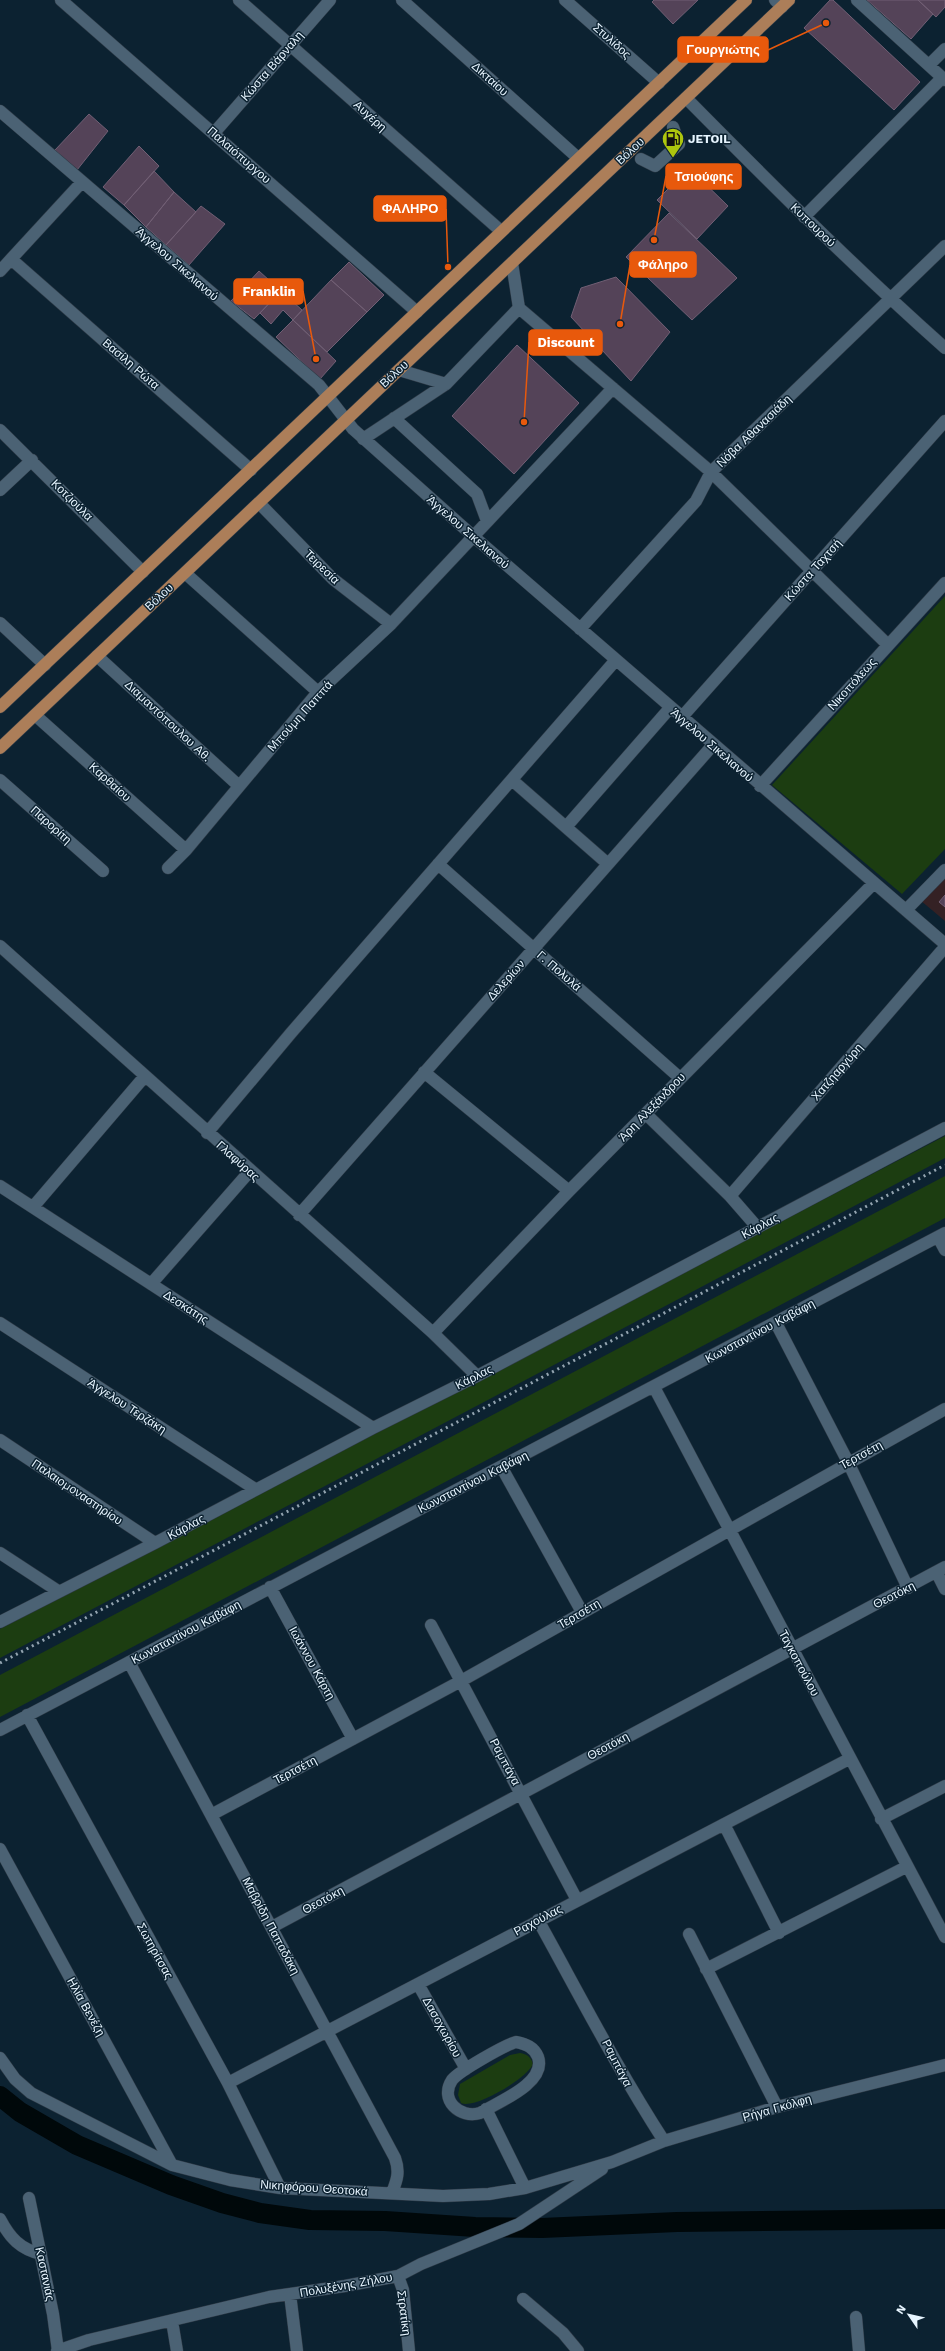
<svg xmlns="http://www.w3.org/2000/svg" width="945" height="2351" font-family="'Work Sans',sans-serif">
	<style>
		.education { fill: #342124 }
		.green { fill: #1c3d11 }
		.lines { fill: none; stroke-linecap: round; stroke-linejoin: round }
		.canal { stroke: #00080a; stroke-width: 20 }
		.building { fill: #544358; stroke: #715f74 }
		.minor-casing { stroke: #2e3a46; stroke-width: 13 }
		.major-casing { stroke: #2e3a46; stroke-width: 13 }
		.minor { stroke: #4b6274; stroke-width: 12 }
		.major { stroke: #ac7e59; stroke-width: 12 }
		.rail { stroke: #93a4b0; stroke-width: 3; stroke-dasharray: 2 4; stroke-linecap: butt }
		.labels { text-anchor: middle; stroke-width: 3; stroke-linejoin: round; paint-order: stroke }
		.street-label { font-size: 12px; fill: #e7f5ff; stroke: #0c2231 }
		.poi-label { font-size: 12px; font-weight: bold; fill: #e7f5ff; stroke: #0c2231; text-anchor: start }
		.leader { fill: none; stroke: #e8590c; stroke-width: 1.5 }
		.callout-dot { fill: #e8590c; stroke: #0c2231; stroke-width: 1.5 }
		.callout { fill: #e8590c; stroke: #e8590c; stroke-width: 1.5 }
		.callout-label { font-size: 13px; text-anchor: middle; font-weight: bold; fill: #fff }
	</style>
	<rect width="100%" height="100%" fill="#0c2231"/>
	<!-- education -->
	<path class="education" d="M945,874V921L920,900Z"/>
	<!-- green -->
	<path class="green" d="M945,596V849L902,894L772,785Z
		M945,1136V1158L0,1658V1629Z
		M945,1176V1218L0,1717V1675Z
		M520,2053C527,2054 531,2057 533,2064C528,2078 474,2110 461,2103L458,2095L460,2084L510,2055Z"/>
	<g class="lines">
		<!-- canal -->
		<path class="canal" d="M0,2096L20,2112L77,2145L171,2185L222,2203L260,2213L310,2220L385,2221L475,2227L542,2228L677,2222L945,2219"/>
	</g>
	<!-- building -->
	<path class="building" d="M654,0H698L673,24L652,2Z
		M830,0H833L920,82L894,110L804,28Z
		M867,0H918L933,14L911,39Z
		M918,0H945V7L936,17Z
		M89,114L108,131L77,170L55,150Z
		M139,146L159,166L124,205L103,187Z
		M689,168L728,206L697,239L657,200Z
		M154,171L174,192L146,227L124,205Z
		M174,192L196,212L166,245L146,227Z
		M201,206L225,224L189,265L166,245Z
		M669,213L737,278L692,320L626,257Z
		M349,262L384,295L367,312L331,280Z
		M259,271L281,291L254,319L231,301Z
		M616,277L670,332L631,381L571,317L581,288Z
		M331,280L367,312L327,352L293,320Z
		M281,291L302,310L293,320L283,310L271,324L260,313Z
		M293,320L336,361L320,379L276,337Z
		M517,345L579,403L514,474L452,416Z
		M945,895V907L939,902Z"/>
	<g class="lines">
		<!-- minor casing -->
		<g class="minor-casing">
			<path id="minor" d="M61,0L417,312
				M239,0L501,231
				M402,0L578,158
				M565,0L659,83
				M775,0L782,7
				M857,0L945,80
				M929,65L945,49
				M686,98C770,183 855,268 945,348
				M0,111L319,385L353,429L473,536L945,944
				M214,133L330,0
				M641,159L655,166L679,144L673,127
				M804,217L942,78
				M11,259L251,470
				M0,271L82,182
				M519,308L711,472L887,644
				M399,370L446,384L519,308L512,263
				M394,418L477,494L487,521
				M0,430L143,572
				M363,439L446,384
				M0,490L32,460
				M259,503L333,579L391,624
				M185,573L318,692
				M0,623L45,665
				M580,629L696,501L711,472L945,246
				M97,656L239,786
				M35,715L186,850
				M681,718L945,421
				M0,780L103,871
				M512,780L608,864
				M760,786L945,583
				M566,827L670,708
				M438,864L680,1078
				M168,868L186,850L318,692L391,624L613,388
				M906,910L945,870
				M0,946L433,1333L477,1376
				M424,1072L569,1191
				M646,1114L730,1196L757,1227
				M207,1133L291,1033L615,661
				M0,1186L373,1428
				M730,1196L945,947
				M33,1207L145,1076
				M299,1215L713,745
				M938,1237L945,1250
				M151,1284L250,1171
				M0,1323L255,1489
				M776,1323L848,1462L908,1588
				M433,1333L569,1191L874,883
				M654,1387L945,1937
				M0,1440L155,1543
				M502,1468L582,1612
				M0,1553L58,1591
				M937,1573L945,1589
				M270,1587L353,1739
				M0,1622L155,1543L373,1428L477,1376L945,1128
				M431,1625L577,1900
				M129,1662L395,2158C400,2172 397,2180 392,2193
				M27,1715L228,2083L280,2188
				M0,1730L945,1233
				M211,1815L461,1681L945,1409
				M881,1819L945,1786
				M724,1824L779,1933
				M0,1849L172,2165
				M538,1920C579,1994 618,2070 664,2141
				M272,1927L945,1567
				M689,1934L777,2107
				M706,1969L906,1867
				M418,1984L466,2069
				M516,2042C526,2044 534,2047 538,2057C547,2083 498,2102 480,2113C460,2119 439,2100 452,2080C459,2071 505,2045 516,2042Z
				M0,2058L15,2079L31,2093L172,2165L230,2180L280,2188L443,2196L489,2194L525,2188L612,2162L664,2141L777,2107L945,2065
				M228,2083L849,1759
				M486,2109L525,2188
				M29,2198L53,2314L58,2351
				M0,2219C10,2238 20,2249 41,2254
				M398,2276L403,2290L409,2351
				M290,2294L297,2351
				M523,2299L563,2333L578,2351
				M856,2317L859,2351
				M172,2321L177,2351
				M57,2351L89,2340L269,2297L345,2286L398,2276L421,2264L519,2224L602,2169"/>
		</g>
		<!-- major casing -->
		<g class="major-casing">
			<path id="major" d="M0,707L746,0
				M0,748L789,0"/>
		</g>
		<!-- minor -->
		<use href="#minor" class="minor"/>
		<!-- major -->
		<use href="#major" class="major"/>
		<!-- rail -->
		<path class="rail" d="M0,1663L945,1165"/>
	</g>
	<!-- icons -->
	<defs>
		<g id="fuel-pin" transform="scale(1.15)"><path d="M0 17L-7.5 6A9.5 9.5 0 1 1 7.5 6Z" fill="#adc60e" stroke="#0c2231"/><path d="M-5.5-6h7V0h2V4h1.3V-2.5L3-4.5l.8-.8L6-3V5H2.5V1h-1V6h-7ZM-4.2-4.7v3.2H.2V-4.7Z" fill="#111"/></g>
	</defs>
	<g fill-rule="evenodd">
		<use href="#fuel-pin" x="673" y="139"/>
	</g>
	<g class="labels">
		<!-- street labels -->
		<g class="street-label">
			<text transform="translate(612 41) rotate(42)" y="4">Στυλίδος</text>
			<text transform="translate(272 66) rotate(-49)" y="4">Κώστα Βάρναλη</text>
			<text transform="translate(490 79) rotate(42)" y="4">Δικταίου</text>
			<text transform="translate(370 116) rotate(42)" y="4">Αυγέρη</text>
			<text transform="translate(630 151) rotate(-43)" y="4">Βόλου</text>
			<text transform="translate(239 155) rotate(41)" y="4">Παλαιόπυργου</text>
			<text transform="translate(813 225) rotate(44)" y="4">Κυπουρού</text>
			<text transform="translate(177 264) rotate(41)" y="4">Άγγελου Σικελιανού</text>
			<text transform="translate(131 364) rotate(41)" y="4">Βασίλη Ρώτα</text>
			<text transform="translate(394 374) rotate(-43)" y="4">Βόλου</text>
			<text transform="translate(754 431) rotate(-44)" y="4">Νόβα Αθανασιάδη</text>
			<text transform="translate(72 500) rotate(45)" y="4">Κοτζιούλα</text>
			<text transform="translate(468 532) rotate(41)" y="4">Άγγελου Σικελιανού</text>
			<text transform="translate(322 567) rotate(44)" y="4">Τειρεσία</text>
			<text transform="translate(813 570) rotate(-48)" y="4">Κώστα Ταχτσή</text>
			<text transform="translate(159 597) rotate(-43)" y="4">Βόλου</text>
			<text transform="translate(852 684) rotate(-48)" y="4">Νικοπόλεως</text>
			<text transform="translate(300 716) rotate(-48)" y="4">Μπούμη Παππά</text>
			<text transform="translate(168 721) rotate(43)" y="4">Διαμαντόπουλου Αθ.</text>
			<text transform="translate(712 745) rotate(41)" y="4">Άγγελου Σικελιανού</text>
			<text transform="translate(110 782) rotate(42)" y="4">Καρθαίου</text>
			<text transform="translate(51 825) rotate(42)" y="4">Παρορίτη</text>
			<text transform="translate(559 971) rotate(41)" y="4">Γ. Πολυλά</text>
			<text transform="translate(506 980) rotate(-48)" y="4">Δελερίων</text>
			<text transform="translate(837 1072) rotate(-49)" y="4">Χατζηαργύρη</text>
			<text transform="translate(652 1107) rotate(-46)" y="4">Άρη Αλεξάνδρου</text>
			<text transform="translate(238 1161) rotate(42)" y="4">Γλαφύρας</text>
			<text transform="translate(760 1226) rotate(-28)" y="4">Κάρλας</text>
			<text transform="translate(186 1307) rotate(33)" y="4">Δεσκάτης</text>
			<text transform="translate(760 1331) rotate(-28)" y="4">Κωνσταντίνου Καβάφη</text>
			<text transform="translate(474 1377) rotate(-27)" y="4">Κάρλας</text>
			<text transform="translate(127 1406) rotate(33)" y="4">Άγγελου Τερζάκη</text>
			<text transform="translate(861 1455) rotate(-29)" y="4">Τερτσέτη</text>
			<text transform="translate(473 1482) rotate(-27)" y="4">Κωνσταντίνου Καβάφη</text>
			<text transform="translate(77 1492) rotate(34)" y="4">Παλαιομοναστηρίου</text>
			<text transform="translate(186 1527) rotate(-28)" y="4">Κάρλας</text>
			<text transform="translate(894 1595) rotate(-27)" y="4">Θεοτόκη</text>
			<text transform="translate(579 1614) rotate(-30)" y="4">Τερτσέτη</text>
			<text transform="translate(186 1632) rotate(-28)" y="4">Κωνσταντίνου Καβάφη</text>
			<text transform="translate(312 1663) rotate(61)" y="4">Ιωάννου Κάρτη</text>
			<text transform="translate(799 1663) rotate(62)" y="4">Ταγκοπούλου</text>
			<text transform="translate(608 1746) rotate(-28)" y="4">Θεοτόκη</text>
			<text transform="translate(505 1762) rotate(62)" y="4">Ραμπάγα</text>
			<text transform="translate(295 1770) rotate(-28)" y="4">Τερτσέτη</text>
			<text transform="translate(323 1900) rotate(-28)" y="4">Θεοτόκη</text>
			<text transform="translate(538 1920) rotate(-28)" y="4">Ραχούλας</text>
			<text transform="translate(271 1926) rotate(62)" y="4">Μαβρίδη Παπαδάκη</text>
			<text transform="translate(155 1951) rotate(61)" y="4">Σωτηρίτσας</text>
			<text transform="translate(86 2007) rotate(61)" y="4">Ηλία Βενέζη</text>
			<text transform="translate(442 2027) rotate(61)" y="4">Δασοχωρίου</text>
			<text transform="translate(617 2063) rotate(63)" y="4">Ραμπάγα</text>
			<text transform="translate(777 2108) rotate(-16)" y="4">Ρήγα Γκόλφη</text>
			<text transform="translate(314 2188) rotate(4)" y="4">Νικηφόρου Θεοτοκά</text>
			<text transform="translate(45 2274) rotate(78)" y="4">Καστανιάς</text>
			<text transform="translate(346 2285) rotate(-10)" y="4">Πολυξένης Ζήλου</text>
			<text transform="translate(404 2313) rotate(83)" y="4">Στρατίκη</text>
		</g>
		<!-- poi labels -->
		<g class="poi-label">
			<text x="688" y="143">JETOIL</text>
		</g>
	</g>
	<!-- callouts -->
	<path class="leader" d="M826 23L768 50M654 240L666 176M448 267L446 209M620 324L630 265M316 359L303 291M524 422L529 342"/>
	<g class="callout-dot">
		<circle cx="826" cy="23" r="4"/>
		<circle cx="654" cy="240" r="4"/>
		<circle cx="448" cy="267" r="4"/>
		<circle cx="620" cy="324" r="4"/>
		<circle cx="316" cy="359" r="4"/>
		<circle cx="524" cy="422" r="4"/>
	</g>
	<g class="callout">
		<rect x="678" y="37" width="90" height="25" rx="4"/>
		<rect x="666" y="164" width="75" height="25" rx="4"/>
		<rect x="374" y="196" width="72" height="25" rx="4"/>
		<rect x="630" y="252" width="66" height="25" rx="4"/>
		<rect x="234" y="279" width="69" height="25" rx="4"/>
		<rect x="529" y="330" width="73" height="25" rx="4"/>
	</g>
	<g class="callout-label">
		<text x="723" y="54">Γουργιώτης</text>
		<text x="704" y="181">Τσιούφης</text>
		<text x="410" y="213">ΦΑΛΗΡΟ</text>
		<text x="663" y="269">Φάληρο</text>
		<text x="269" y="296">Franklin</text>
		<text x="566" y="347">Discount</text>
	</g>
	<!-- north arrow -->
	<g transform="translate(909 2315) rotate(304)" stroke="#0c2231" stroke-width="3" paint-order="stroke">
	<path d="M0-3L7 15L0 10L-7 15Z" fill="#e7f5ff"/>
	<text y="-6" font-size="11" font-weight="bold" text-anchor="middle" fill="#e7f5ff">N</text>
	</g>
</svg>
